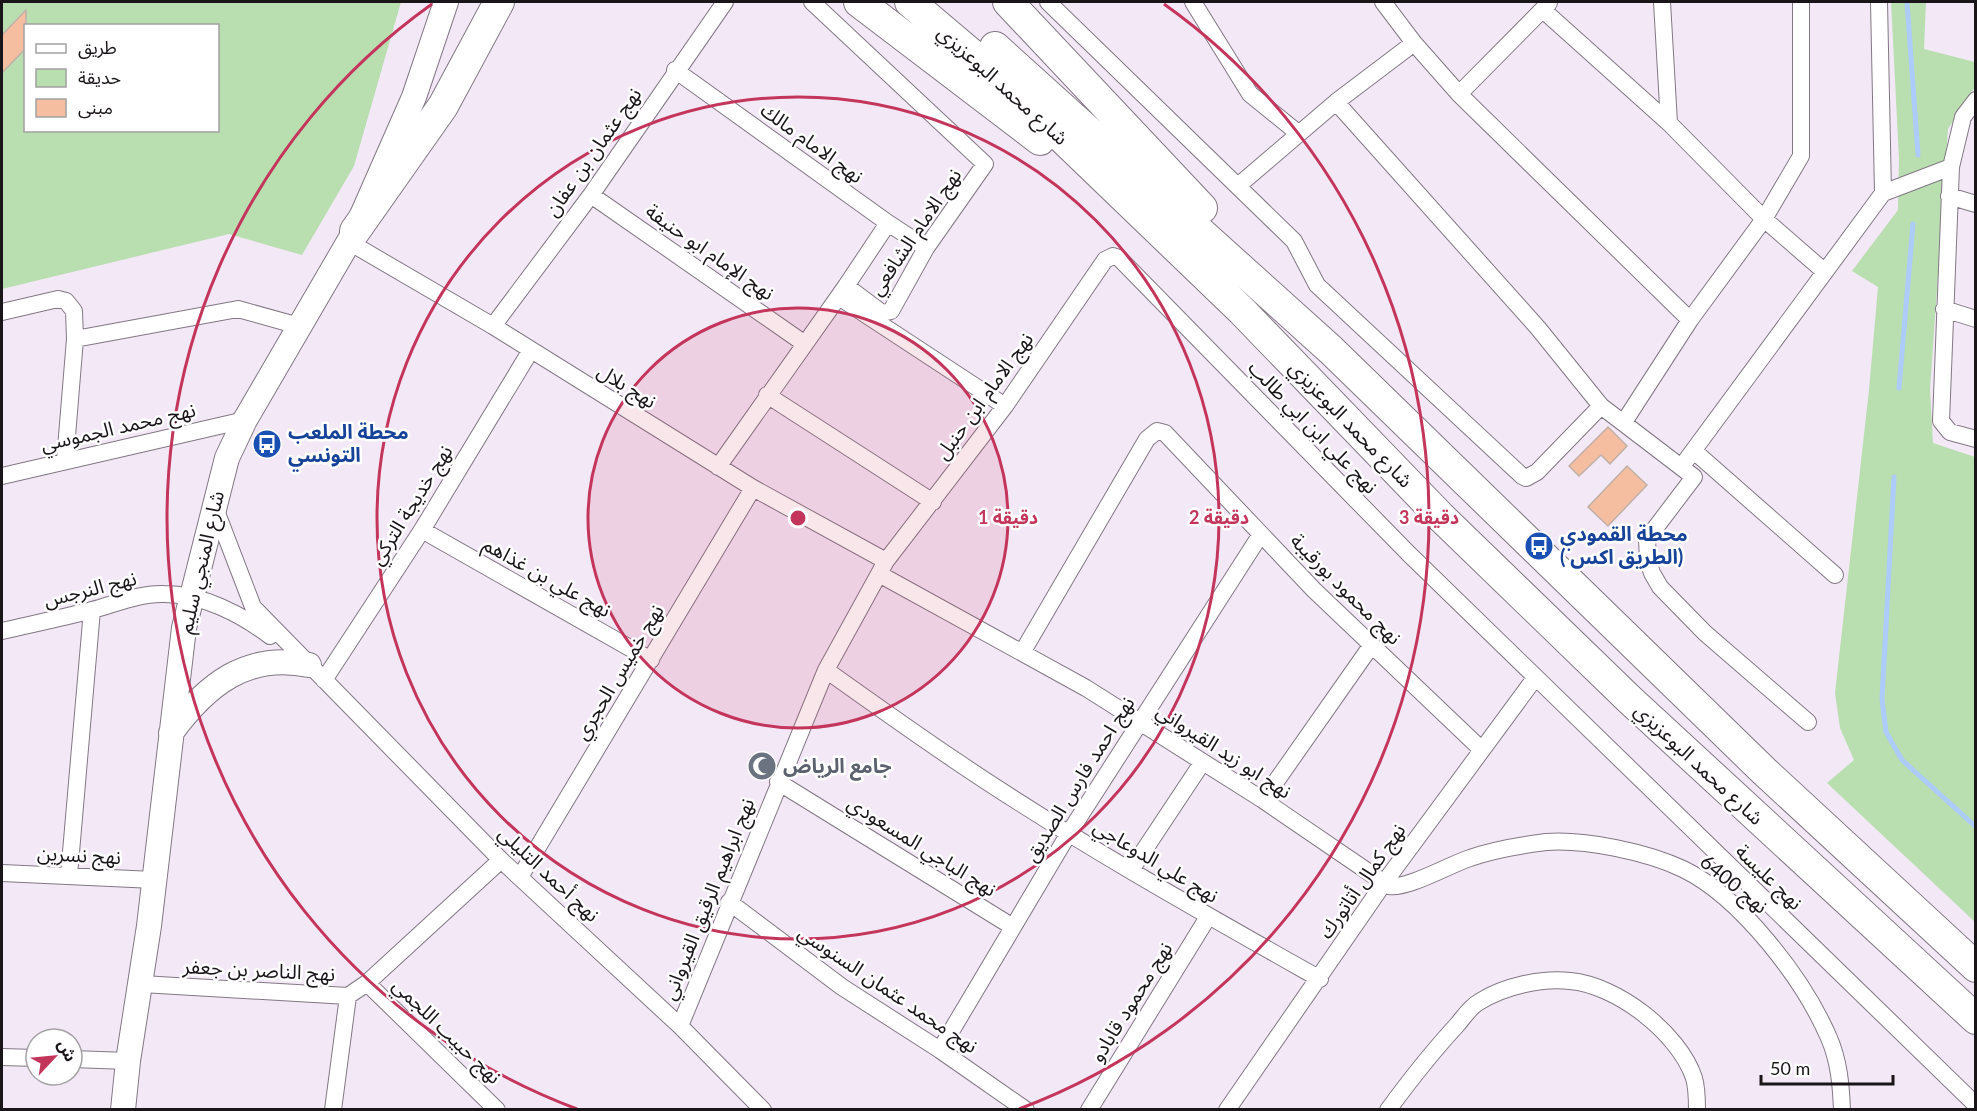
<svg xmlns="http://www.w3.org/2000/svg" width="1977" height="1111" font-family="Lato,'Noto Sans Arabic',sans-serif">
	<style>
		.green { fill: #b9deb0; fill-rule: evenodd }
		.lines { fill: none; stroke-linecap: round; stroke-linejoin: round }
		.stream { stroke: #adcbfb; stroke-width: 5 }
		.building { fill: #f5bea0; stroke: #c0b0a8; stroke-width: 1.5 }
		.street-casing { stroke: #827884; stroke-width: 18 }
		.secondary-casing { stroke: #827884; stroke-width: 26 }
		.highway-casing { stroke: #827884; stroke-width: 32 }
		.street { stroke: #fff; stroke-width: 16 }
		.secondary { stroke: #fff; stroke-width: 24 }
		.highway { stroke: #fff; stroke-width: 30 }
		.ring { fill: none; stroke: #c4355c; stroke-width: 3 }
		.labels { text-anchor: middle; stroke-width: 5; stroke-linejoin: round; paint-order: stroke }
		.street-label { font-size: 20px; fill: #191519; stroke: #fff }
		.transit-label { font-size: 20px; font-weight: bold; fill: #164399; stroke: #fff; text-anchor: start }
		.worship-label { font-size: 20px; font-weight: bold; fill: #5b616d; stroke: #fff; text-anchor: start }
		.centre { fill: #c4355c; stroke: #fff; stroke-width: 3 }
		.ring-label { font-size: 18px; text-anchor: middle; font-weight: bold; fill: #c4355c; stroke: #fff; stroke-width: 5; stroke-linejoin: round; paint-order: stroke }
	</style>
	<rect width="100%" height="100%" fill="#f3e8f6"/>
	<!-- green -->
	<path class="green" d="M2,2H401L354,166L302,255L229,234L2,289ZM26,26H218V130H26Z
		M1891,2H1926L1924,49L1975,62V87L1948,129L1930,390L1933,443L1975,457V922L1827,783L1854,760L1840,728L1835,693L1869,390L1878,287L1852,271L1898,210L1899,159Z"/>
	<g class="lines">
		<!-- stream -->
		<path class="stream" d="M1907,2L1918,155
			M1899,388L1913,224
			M1894,477L1882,699L1886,732L1902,760L1976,827"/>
	</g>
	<!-- building -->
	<path class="building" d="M26,10V48L2,73V35Z
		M1608,427L1627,446L1610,464L1601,455L1579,476L1569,466Z
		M1627,466L1647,485L1608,526L1588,507Z"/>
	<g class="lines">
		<!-- street casing -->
		<g class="street-casing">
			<path id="street" d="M812,2L985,164L926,248L891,311L882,313L846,286
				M1048,2L1294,241L1317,285L1522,476L1526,478L1537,472L1601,406
				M1193,2L1250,94L1298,133
				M1383,2L1414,43L1459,94L1690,320
				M1662,2L1669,123
				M1879,2L1883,193
				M1543,10L1669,123L1764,219L1825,272
				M675,70L888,223L926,248
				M1459,94L1549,3
				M1976,100L1963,117L1951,167L1941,421L1950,432L1976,439
				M1336,102L1538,328L1601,406L1694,477L1647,539L1648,561L1652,573L1660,587L1705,633L1808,722
				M1239,185L1336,102L1414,43
				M591,195L805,344
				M1949,196L1976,204
				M349,242L493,326L753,488L886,561
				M839,297L1005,406
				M1944,309L1976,319
				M2,312L58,299L66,301L74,311L75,339L65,460
				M493,326L591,195L725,2
				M75,339L238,309L299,326
				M767,395L933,502
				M1624,422L1690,320L1764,219L1801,156V2
				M1694,451L1835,575
				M1682,466L1883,193L1951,167
				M718,467L846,286L888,223
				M2,476L245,420
				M215,508L253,607L501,860L680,1026L763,1110
				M422,530L651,660
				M879,574L1086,688L1263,800L1389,886C1408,889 1451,864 1470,858C1493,850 1522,845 1546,842C1585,839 1647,852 1683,869C1741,897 1804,980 1829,1038C1839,1061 1841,1085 1842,1110
				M2,631C32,624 62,618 92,610C115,604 140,593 164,594C202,594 241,614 270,636
				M1023,651L1147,439L1157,431L1165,433L1314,590L1482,750
				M826,670C868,700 910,730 953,759C1071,839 1196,909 1320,979
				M324,680L422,530L531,350
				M778,782L1013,927
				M1263,800L1371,646
				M1131,870L1202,763
				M2,873L154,880
				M69,875L92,610
				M520,877L753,488
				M729,902L842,987L940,1050L1026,1110
				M367,983L497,1110
				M142,984L348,996L367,983L501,860
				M680,1026L826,670L886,561L1005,406L1105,260L1113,256L1119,258L1409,554L1976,1105
				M940,1050L1069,833L1261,534
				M2,1057L36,1058
				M72,1059L128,1061
				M333,1110L348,996
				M1089,1110L1208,917
				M1227,1110L1384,883L1535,678
				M1388,1110C1410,1080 1432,1052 1457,1025C1463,1018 1470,1007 1479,1002C1504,986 1541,978 1570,981C1617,985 1679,1033 1694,1078C1697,1088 1697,1099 1697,1110"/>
		</g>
		<!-- secondary casing -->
		<g class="secondary-casing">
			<path id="secondary" d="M171,733C206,685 247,652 309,665
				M123,1110L128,1061L149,926L184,628L227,458L245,420L355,231L414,97L446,2"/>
		</g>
		<!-- highway casing -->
		<g class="highway-casing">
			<path id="highway" d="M859,2L1040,140
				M910,2L1001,79L1242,311L1441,517L1629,699L1976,1019
				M1008,2L1202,208
				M995,47L1331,350L1764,771L1976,967
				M355,231L443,106L499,2"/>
		</g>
		<!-- street -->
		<use href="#street" class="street"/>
		<!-- secondary -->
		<use href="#secondary" class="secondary"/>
		<!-- highway -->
		<use href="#highway" class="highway"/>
	</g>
	<!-- distance rings -->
	<circle cx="798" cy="518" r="210" fill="#c4355c" fill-opacity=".12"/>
	<g class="ring">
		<circle cx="798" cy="518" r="210"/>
		<circle cx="798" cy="518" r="421"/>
		<path d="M577 1109A631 631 0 0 1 432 4M1164 4A631 631 0 0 1 1019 1109"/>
	</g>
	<!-- icons -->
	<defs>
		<g id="bus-disc" transform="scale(1.5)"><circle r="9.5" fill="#1a4fb4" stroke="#fff"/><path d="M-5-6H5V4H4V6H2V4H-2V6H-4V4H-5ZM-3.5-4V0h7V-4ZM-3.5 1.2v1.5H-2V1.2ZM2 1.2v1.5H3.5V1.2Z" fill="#fff"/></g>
		<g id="mosque-disc" transform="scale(1.5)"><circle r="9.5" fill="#6b7280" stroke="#fff"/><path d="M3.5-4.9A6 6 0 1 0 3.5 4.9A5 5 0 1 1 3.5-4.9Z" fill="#fff"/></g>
	</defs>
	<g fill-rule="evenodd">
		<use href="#bus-disc" x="267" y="444"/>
		<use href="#bus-disc" x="1539" y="546"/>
		<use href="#mosque-disc" x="762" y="766"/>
	</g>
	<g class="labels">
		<!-- street labels -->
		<g class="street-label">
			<text transform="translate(1003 85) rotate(42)" y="7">شارع محمد البوعزيزي</text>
			<text transform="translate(812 143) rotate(36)" y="7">نهج الامام مالك</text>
			<text transform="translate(593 152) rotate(-55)" y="7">نهج عثمان بن عفان</text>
			<text transform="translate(915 232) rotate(-56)" y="7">نهج الامام الشافعي</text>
			<text transform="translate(710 252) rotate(35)" y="7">نهج الإمام ابو حنيفة</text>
			<text transform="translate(627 386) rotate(32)" y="7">نهج بلال</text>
			<text transform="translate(984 396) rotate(-54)" y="7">نهج الامام ابن حنبل</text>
			<text transform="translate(1351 424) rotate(46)" y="7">شارع محمد البوعزيزي</text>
			<text transform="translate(118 427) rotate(-13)" y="7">نهج محمد الجموسي</text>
			<text transform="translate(1313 427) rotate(46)" y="7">نهج علي ابن ابي طالب</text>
			<text transform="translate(411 505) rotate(-58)" y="7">نهج خديجة التركي</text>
			<text transform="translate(201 562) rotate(-77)" y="7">شارع المنجي سليم</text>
			<text transform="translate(547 577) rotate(29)" y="7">نهج علي بن غذاهم</text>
			<text transform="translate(90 589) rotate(-14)" y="7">نهج النرجس</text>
			<text transform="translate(1346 589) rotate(45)" y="7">نهج محمود بورقيبة</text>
			<text transform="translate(619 672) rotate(-59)" y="7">نهج خميس الحجري</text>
			<text transform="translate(1224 751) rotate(33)" y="7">نهج ابو زيد القيرواني</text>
			<text transform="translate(1699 764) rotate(43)" y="7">شارع محمد البوعزيزي</text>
			<text transform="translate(1079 779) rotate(-58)" y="7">نهج احمد فارس الصديق</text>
			<text transform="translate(922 846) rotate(32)" y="7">نهج الباجي المسعودي</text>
			<text transform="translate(79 855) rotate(3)" y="7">نهج نسرين</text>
			<text transform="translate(1156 861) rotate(31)" y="7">نهج علي الدوعاجي</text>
			<text transform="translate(549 874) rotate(43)" y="7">نهج أحمد التليلي</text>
			<text transform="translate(1769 877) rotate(44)" y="7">نهج عليسة</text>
			<text transform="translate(1362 881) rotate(-55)" y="7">نهج كمال أتاتورك</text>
			<text transform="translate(1734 884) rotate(39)" y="7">نهج 6400</text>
			<text transform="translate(708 899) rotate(-68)" y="7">نهج ابراهيم الرقيق القيرواني</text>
			<text transform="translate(259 970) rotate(3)" y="7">نهج الناصر بن جعفر</text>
			<text transform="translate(888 989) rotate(34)" y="7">نهج محمد عثمان السنوسي</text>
			<text transform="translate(1131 1002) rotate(-58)" y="7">نهج محمود قابادو</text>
			<text transform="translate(447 1031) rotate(44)" y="7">نهج حبيب اللجمي</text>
		</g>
		<!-- transit labels -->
		<g class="transit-label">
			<text x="288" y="439">محطة الملعب<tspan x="288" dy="23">التونسي</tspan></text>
			<text x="1560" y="541">محطة القمودي<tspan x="1560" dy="23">( الطريق اكس)</tspan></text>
		</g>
		<!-- worship labels -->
		<g class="worship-label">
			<text x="783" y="773">جامع الرياض</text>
		</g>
	</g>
	<circle cx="798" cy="518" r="9" class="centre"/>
	<g class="ring-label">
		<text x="1008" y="524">1 دقيقة</text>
		<text x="1219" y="524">2 دقيقة</text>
		<text x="1429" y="524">3 دقيقة</text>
	</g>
	<!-- border -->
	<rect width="1977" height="1111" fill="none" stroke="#191519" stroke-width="6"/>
	<!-- legend -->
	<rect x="24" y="24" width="195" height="108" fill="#ffffff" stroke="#a3a1a3" stroke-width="1.5"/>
	<rect x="36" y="44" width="30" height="9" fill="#ffffff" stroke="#a3a1a3" stroke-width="1.5"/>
	<text x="78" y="54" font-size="18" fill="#191519">طريق</text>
	<rect x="36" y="69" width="30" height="18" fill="#b9deb0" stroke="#a3a1a3" stroke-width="1.5"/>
	<text x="78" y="84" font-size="18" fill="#191519">حديقة</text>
	<rect x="36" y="99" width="30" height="18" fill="#f5bea0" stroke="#a3a1a3" stroke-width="1.5"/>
	<text x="78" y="114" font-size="18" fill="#191519">مبنى</text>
	<!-- north arrow -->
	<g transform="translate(54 1057) rotate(64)"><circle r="28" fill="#ffffff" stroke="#a3a1a3" stroke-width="1.5"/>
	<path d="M0-4.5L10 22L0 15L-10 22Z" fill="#c4355c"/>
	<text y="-9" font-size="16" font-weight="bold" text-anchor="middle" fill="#191519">ش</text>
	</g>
	<!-- scale -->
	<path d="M1761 1075v9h132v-9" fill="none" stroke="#191519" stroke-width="3"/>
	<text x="1770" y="1075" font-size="18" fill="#191519" stroke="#ffffff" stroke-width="4.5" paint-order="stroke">50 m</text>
</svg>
